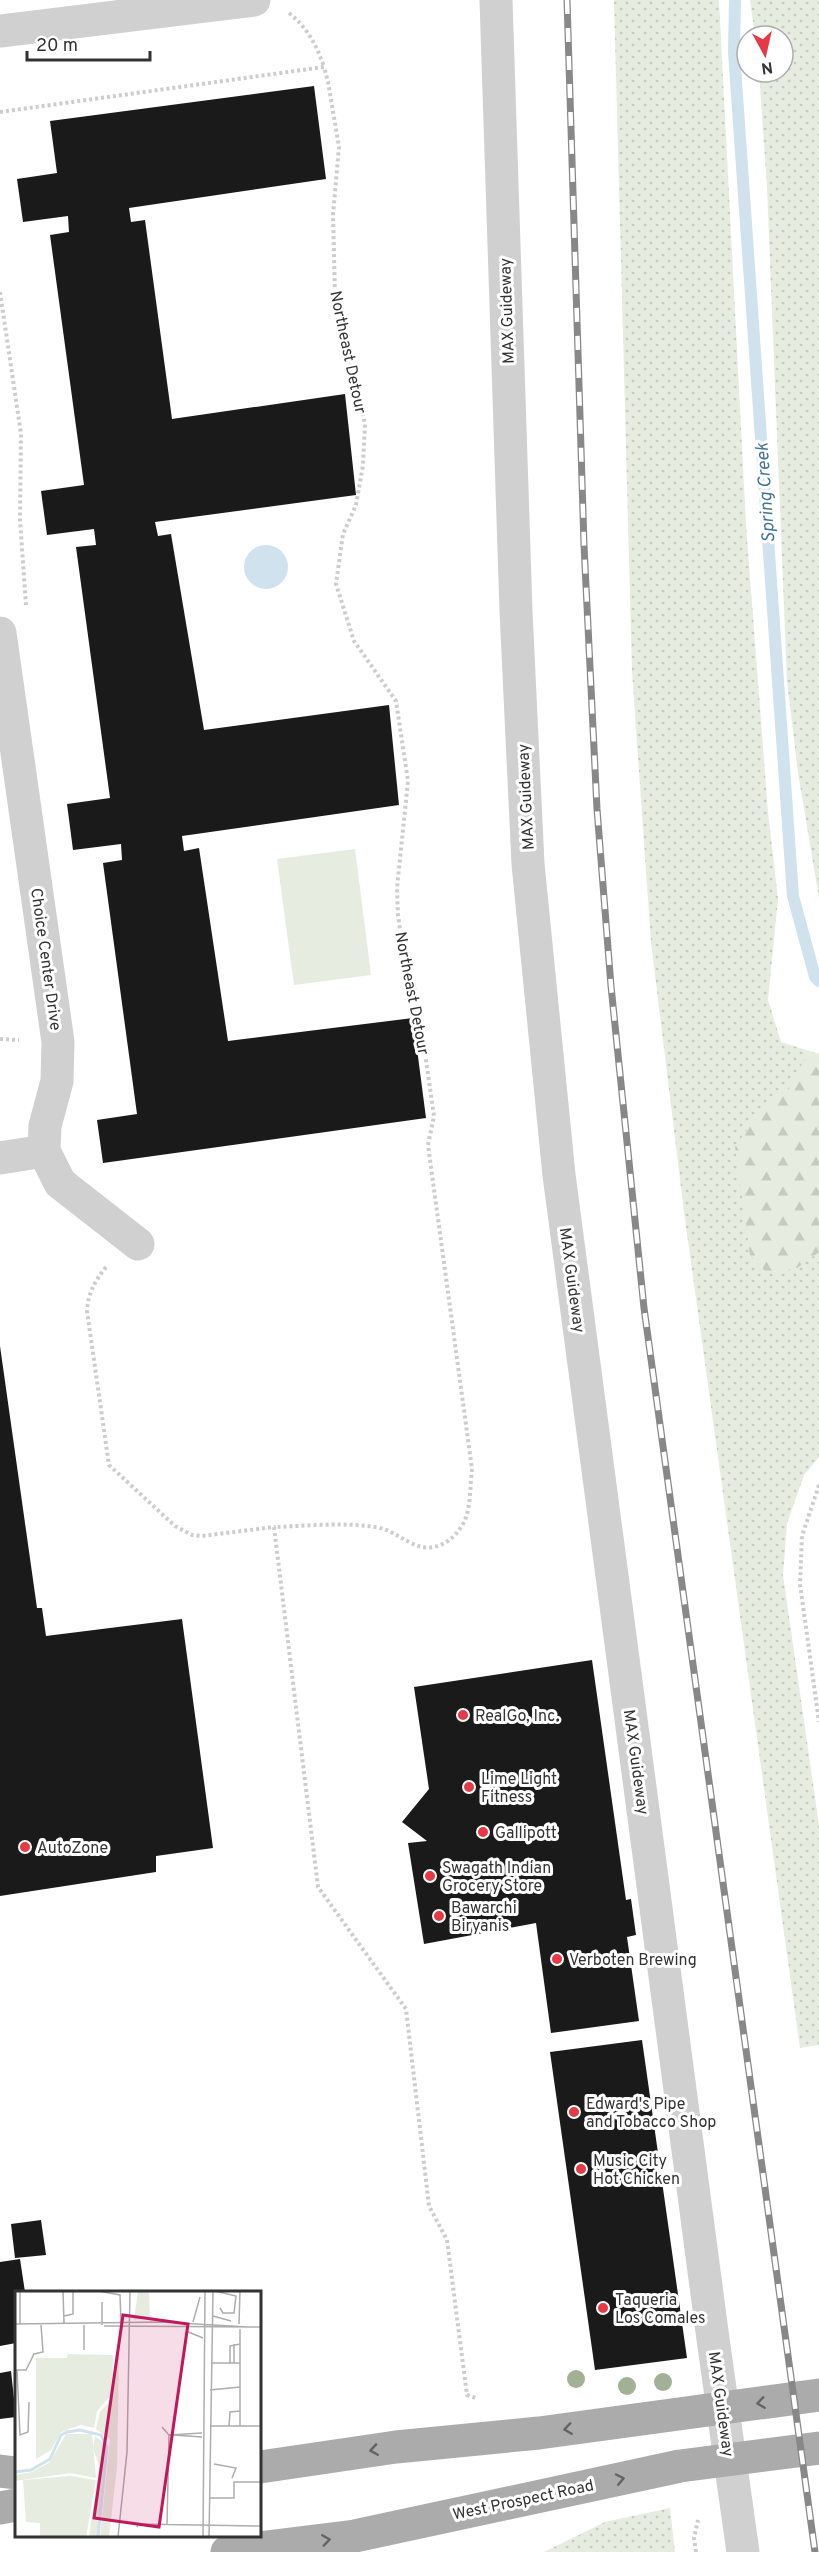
<svg xmlns="http://www.w3.org/2000/svg" width="819" height="2552" font-family="Overpass,sans-serif">
	<style>
		.grass { fill: url(#grass-dots) }
		.forest { fill: url(#forest-firs) }
		.pitch { fill: #e6ecdf }
		.water { fill: #cfe2ee }
		.lines { fill: none; stroke-linecap: round; stroke-linejoin: round }
		.stream { stroke: #cfe2ee; stroke-width: 12 }
		.building { fill: #1a1a1a }
		.path { stroke: #cdcdcd; stroke-width: 4; stroke-dasharray: 3 3; stroke-linecap: butt }
		.minor { stroke: #d0d0d0; stroke-width: 33 }
		.major { stroke: #ababab; stroke-width: 33 }
		.rail-casing { stroke: #888; stroke-width: 7 }
		.rail { stroke: #fff; stroke-width: 4.5; stroke-dasharray: 14; stroke-linecap: butt }
		.tree { fill: #a2b095 }
		.oneway { stroke: #636363 }
		.poi-dot { fill: #e63946; stroke: #fff; stroke-width: 2 }
		.labels { text-anchor: middle; stroke-width: 6; stroke-linejoin: round; paint-order: stroke }
		.street-label { font-size: 16px; fill: #333; stroke: #fff }
		.poi-label { font-size: 16px; fill: #333; stroke: #fff; text-anchor: start }
		.water-label { font-size: 18px; font-style: italic; fill: #3f7597; stroke: #fff }
		.inset-river { fill: none; stroke: #cfe2ee; stroke-width: 3 }
		.inset-road { fill: none; stroke: #adadad; stroke-width: 1.5 }
		.view { fill: #c2185b; fill-opacity: 0.15; stroke: #c2185b; stroke-width: 3 }
		.inset-edge { fill: none; stroke: #333; stroke-width: 3 }
	</style>
	<defs>
		<pattern id="grass-dots" width="8" height="8" patternUnits="userSpaceOnUse" patternTransform="scale(1.5)"><rect width="8" height="8" fill="#e6ecdf"/><path d="M2 2h.1M6 6h.1" fill="none" stroke="#c6cbc0" stroke-width="1.8" stroke-linecap="round"/></pattern>
		<pattern id="forest-firs" width="22" height="20" patternUnits="userSpaceOnUse" patternTransform="scale(1.5)"><rect width="22" height="20" fill="#e6ecdf"/><path d="M5 1l3.5 6h-7zM16 11l3.5 6h-7z" fill="#c6cbc0"/></pattern>
	</defs>
	<rect width="100%" height="100%" fill="#fff"/>
	<!-- grass -->
	<path class="grass" d="M614,0H719L746,525L768,812L778,899L768,1000L781,1042L819,1054V1457L804,1475L787,1524L783,1575L819,1825V2045L800,2048L684,1212L651,942L632,671Z
		M750,0H819V898L798,773L787,681L767,188L759,72H783V36H755Z
		M670,2508L675,2552H544L605,2522Z"/>
	<!-- forest -->
	<path class="forest" d="M808,1051L819,1054V1252L797,1268L768,1274L750,1255L735,1147L760,1112L791,1087Z"/>
	<!-- pitch -->
	<path class="pitch" d="M355,849L371,975L294,985L277,859Z"/>
	<!-- water -->
	<path class="water" d="M244 567a22 22 0 1 1 44 0a22 22 0 1 1-44 0Z"/>
	<g class="lines">
		<!-- stream -->
		<path class="stream" d="M735,0L734,52L793,896L815,977L819,981"/>
	</g>
	<!-- building -->
	<path class="building" d="M314,86L326,179L129,208L131,222L145,220L172,419L345,394L356,495L155,522L158,536L171,534L204,730L389,705L399,805L182,836L184,851L199,848L228,1041L413,1018L426,1118L103,1163L97,1120L137,1114L103,863L122,860L121,844L73,850L67,804L110,798L76,547L96,545L94,529L47,535L41,491L84,485L50,235L69,232L68,216L23,222L17,179L57,173L50,121Z
		M0,1346L37,1608H42L46,1636L182,1619L213,1848L156,1856V1872L0,1896Z
		M592,1660L626,1900L631,1899L636,1935L627,1937L639,2021L551,2033L536,1923L424,1944L408,1843L427,1841L402,1822L429,1789L414,1687Z
		M642,2040L687,2358L595,2370L550,2052Z
		M41,2220L46,2255L15,2258L11,2224Z
		M20,2259L25,2292H16V2343L0,2346V2262Z
		M11,2371L16,2417L0,2419V2373Z"/>
	<g class="lines">
		<!-- path -->
		<path class="path" d="M289,13C307,27 317,46 324,67
			M0,112L324,67L328,82L339,147L333,215L335,295L365,424L363,465L356,505L343,534L336,584L354,641L396,701L408,781L397,888L398,915L406,975L416,991L434,1116L428,1145L472,1469C470,1485 471,1505 465,1520C455,1541 435,1554 413,1544C400,1538 390,1529 375,1527C342,1522 307,1526 274,1527
			M0,292L21,434L20,520L26,605
			M0,1039L19,1040
			M106,1267C95,1281 88,1293 87,1311L109,1465L175,1526L192,1535L202,1536L274,1527L318,1887L406,2009L429,2206L447,2240L467,2395L478,2399
			M819,1485L802,1536L800,1584L819,1722
			M696,2552L694,2538L698,2520"/>
		<!-- minor -->
		<path class="minor" d="M496,0L516,611L528,864L559,1175L713,2339L743,2552
			M0,31L254,0
			M0,633L58,1042L57,1081L45,1126L44,1151L60,1183L138,1244
			M0,1158L44,1151"/>
		<!-- major -->
		<path class="major" d="M260,2467L396,2447L539,2433L819,2395
			M0,2471L16,2473
			M0,2508L16,2505
			M227,2552L355,2536L680,2466L819,2448"/>
		<!-- rail casing -->
		<g class="rail-casing">
			<path id="rail" d="M567,0L584,545L597,809L611,986L644,1308L815,2552"/>
		</g>
		<!-- rail -->
		<use href="#rail" class="rail"/>
	</g>
	<!-- trees -->
	<g class="tree">
		<circle cx="576" cy="2379" r="9"/>
		<circle cx="663" cy="2382" r="9"/>
		<circle cx="627" cy="2386" r="9"/>
	</g>
	<!-- one-way arrows -->
	<defs><path id="oneway-chevron" d="M-2-3.5L2.5 0L-2 3.5" fill="none" stroke-width="1.6" stroke-linecap="round" stroke-linejoin="round" transform="scale(1.5)"/></defs>
	<g class="oneway">
		<use href="#oneway-chevron" transform="translate(761 2403) rotate(172)"/>
		<use href="#oneway-chevron" transform="translate(568 2429) rotate(172)"/>
		<use href="#oneway-chevron" transform="translate(374 2450) rotate(171)"/>
		<use href="#oneway-chevron" transform="translate(620 2479) rotate(-12)"/>
		<use href="#oneway-chevron" transform="translate(326 2540) rotate(-8)"/>
	</g>
	<!-- markers -->
	<g class="poi-dot">
		<circle cx="463" cy="1715" r="6"/>
		<circle cx="469" cy="1787" r="6"/>
		<circle cx="483" cy="1832" r="6"/>
		<circle cx="25" cy="1847" r="6"/>
		<circle cx="430" cy="1876" r="6"/>
		<circle cx="439" cy="1916" r="6"/>
		<circle cx="557" cy="1959" r="6"/>
		<circle cx="574" cy="2112" r="6"/>
		<circle cx="581" cy="2169" r="6"/>
		<circle cx="603" cy="2308" r="6"/>
	</g>
	<g class="labels">
		<!-- street labels -->
		<g class="street-label">
			<text transform="translate(506 311) rotate(-92)" y="6">MAX Guideway</text>
			<text transform="translate(349 352) rotate(78)" y="6">Northeast Detour</text>
			<text transform="translate(525 797) rotate(-93)" y="6">MAX Guideway</text>
			<text transform="translate(47 959) rotate(82)" y="6">Choice Center Drive</text>
			<text transform="translate(413 993) rotate(79)" y="6">Northeast Detour</text>
			<text transform="translate(573 1280) rotate(82)" y="6">MAX Guideway</text>
			<text transform="translate(637 1762) rotate(82)" y="6">MAX Guideway</text>
			<text transform="translate(722 2404) rotate(82)" y="6">MAX Guideway</text>
			<text transform="translate(523 2499) rotate(-12)" y="6">West Prospect Road</text>
		</g>
		<!-- poi labels -->
		<g class="poi-label">
			<text x="475" y="1721">RealGo, Inc.</text>
			<text x="481" y="1784">Lime Light<tspan x="481" dy="18">Fitness</tspan></text>
			<text x="495" y="1838">Gallipott</text>
			<text x="37" y="1853">AutoZone</text>
			<text x="442" y="1873">Swagath Indian<tspan x="442" dy="18">Grocery Store</tspan></text>
			<text x="451" y="1913">Bawarchi<tspan x="451" dy="18">Biryanis</tspan></text>
			<text x="569" y="1965">Verboten Brewing</text>
			<text x="586" y="2109">Edward's Pipe<tspan x="586" dy="18">and Tobacco Shop</tspan></text>
			<text x="593" y="2166">Music City<tspan x="593" dy="18">Hot Chicken</tspan></text>
			<text x="615" y="2305">Taqueria<tspan x="615" dy="18">Los Comales</tspan></text>
		</g>
		<!-- water labels -->
		<g class="water-label">
			<text transform="translate(765 493) rotate(-94)" y="6">Spring Creek</text>
		</g>
	</g>
	<!-- overview -->
	<g transform="translate(15 2291)">
		<rect width="246" height="246" fill="#fff"/>
		<path d="M123,0H134L135,25L119,29ZM53,63L98,64L97,103L82,120L79,137L65,134L46,141L36,159L21,168V67H52ZM100,64H104L102,176L94,246H85L95,148L81,138L85,121L99,106ZM51,143H77L81,187L55,182L0,190V184L17,181L35,171ZM80,145L89,152L90,173L85,235L82,246H74L84,175L78,157ZM55,185L81,189L71,246H25V232L11,231L8,189Z" fill="#e6ecdf"/>
		<path d="M25,126L50,131L57,136L37,146L24,133Z" fill="#e6ecdf"/>
		<path class="inset-river" d="M0,181L16,179L35,168L46,144L52,141L65,139L86,144L92,156L83,246"/>
		<path class="inset-road" d="M5,0V33M48,0L49,32M83,0L105,4L106,32M200,0L221,5L219,22H208L205,17M87,11V34M49,25L58,23V0M198,25L216,30M178,31L185,6M0,33L147,31L233,36M224,33L225,0M89,35L246,36M171,40L188,47M69,59V34M197,72H225M215,72V55L225,53M219,72V53M1,79H11L19,63L28,61L26,34M2,79L5,144L13,141L14,111M195,99L225,96M195,135H246M214,135L215,121L225,120M225,135V38M147,136L154,144L152,233M154,144L187,142M158,144L187,146M199,173L221,177L217,187M195,207H219V191H246M122,236L123,233L246,235M103,246L112,161L115,0M188,246L190,0M194,246L198,0"/>
		<path class="view" d="M108,24L173,33L144,236L79,227Z"/>
		<rect width="246" height="246" class="inset-edge"/>
	</g>
	<!-- north arrow -->
	<g transform="translate(765 54) rotate(172)"><circle r="28" fill="#ffffff" stroke="#adadad" stroke-width="1.5"/>
	<path d="M0-4.5L10 22L0 15L-10 22Z" fill="#e63946"/>
	<text y="-9" font-size="16" font-weight="bold" text-anchor="middle" fill="#333333">N</text>
	</g>
	<!-- scale -->
	<path d="M27 51v9h123v-9" fill="none" stroke="#333333" stroke-width="3"/>
	<text x="36" y="51" font-size="18" fill="#333333" stroke="#ffffff" stroke-width="4.5" paint-order="stroke">20 m</text>
</svg>
